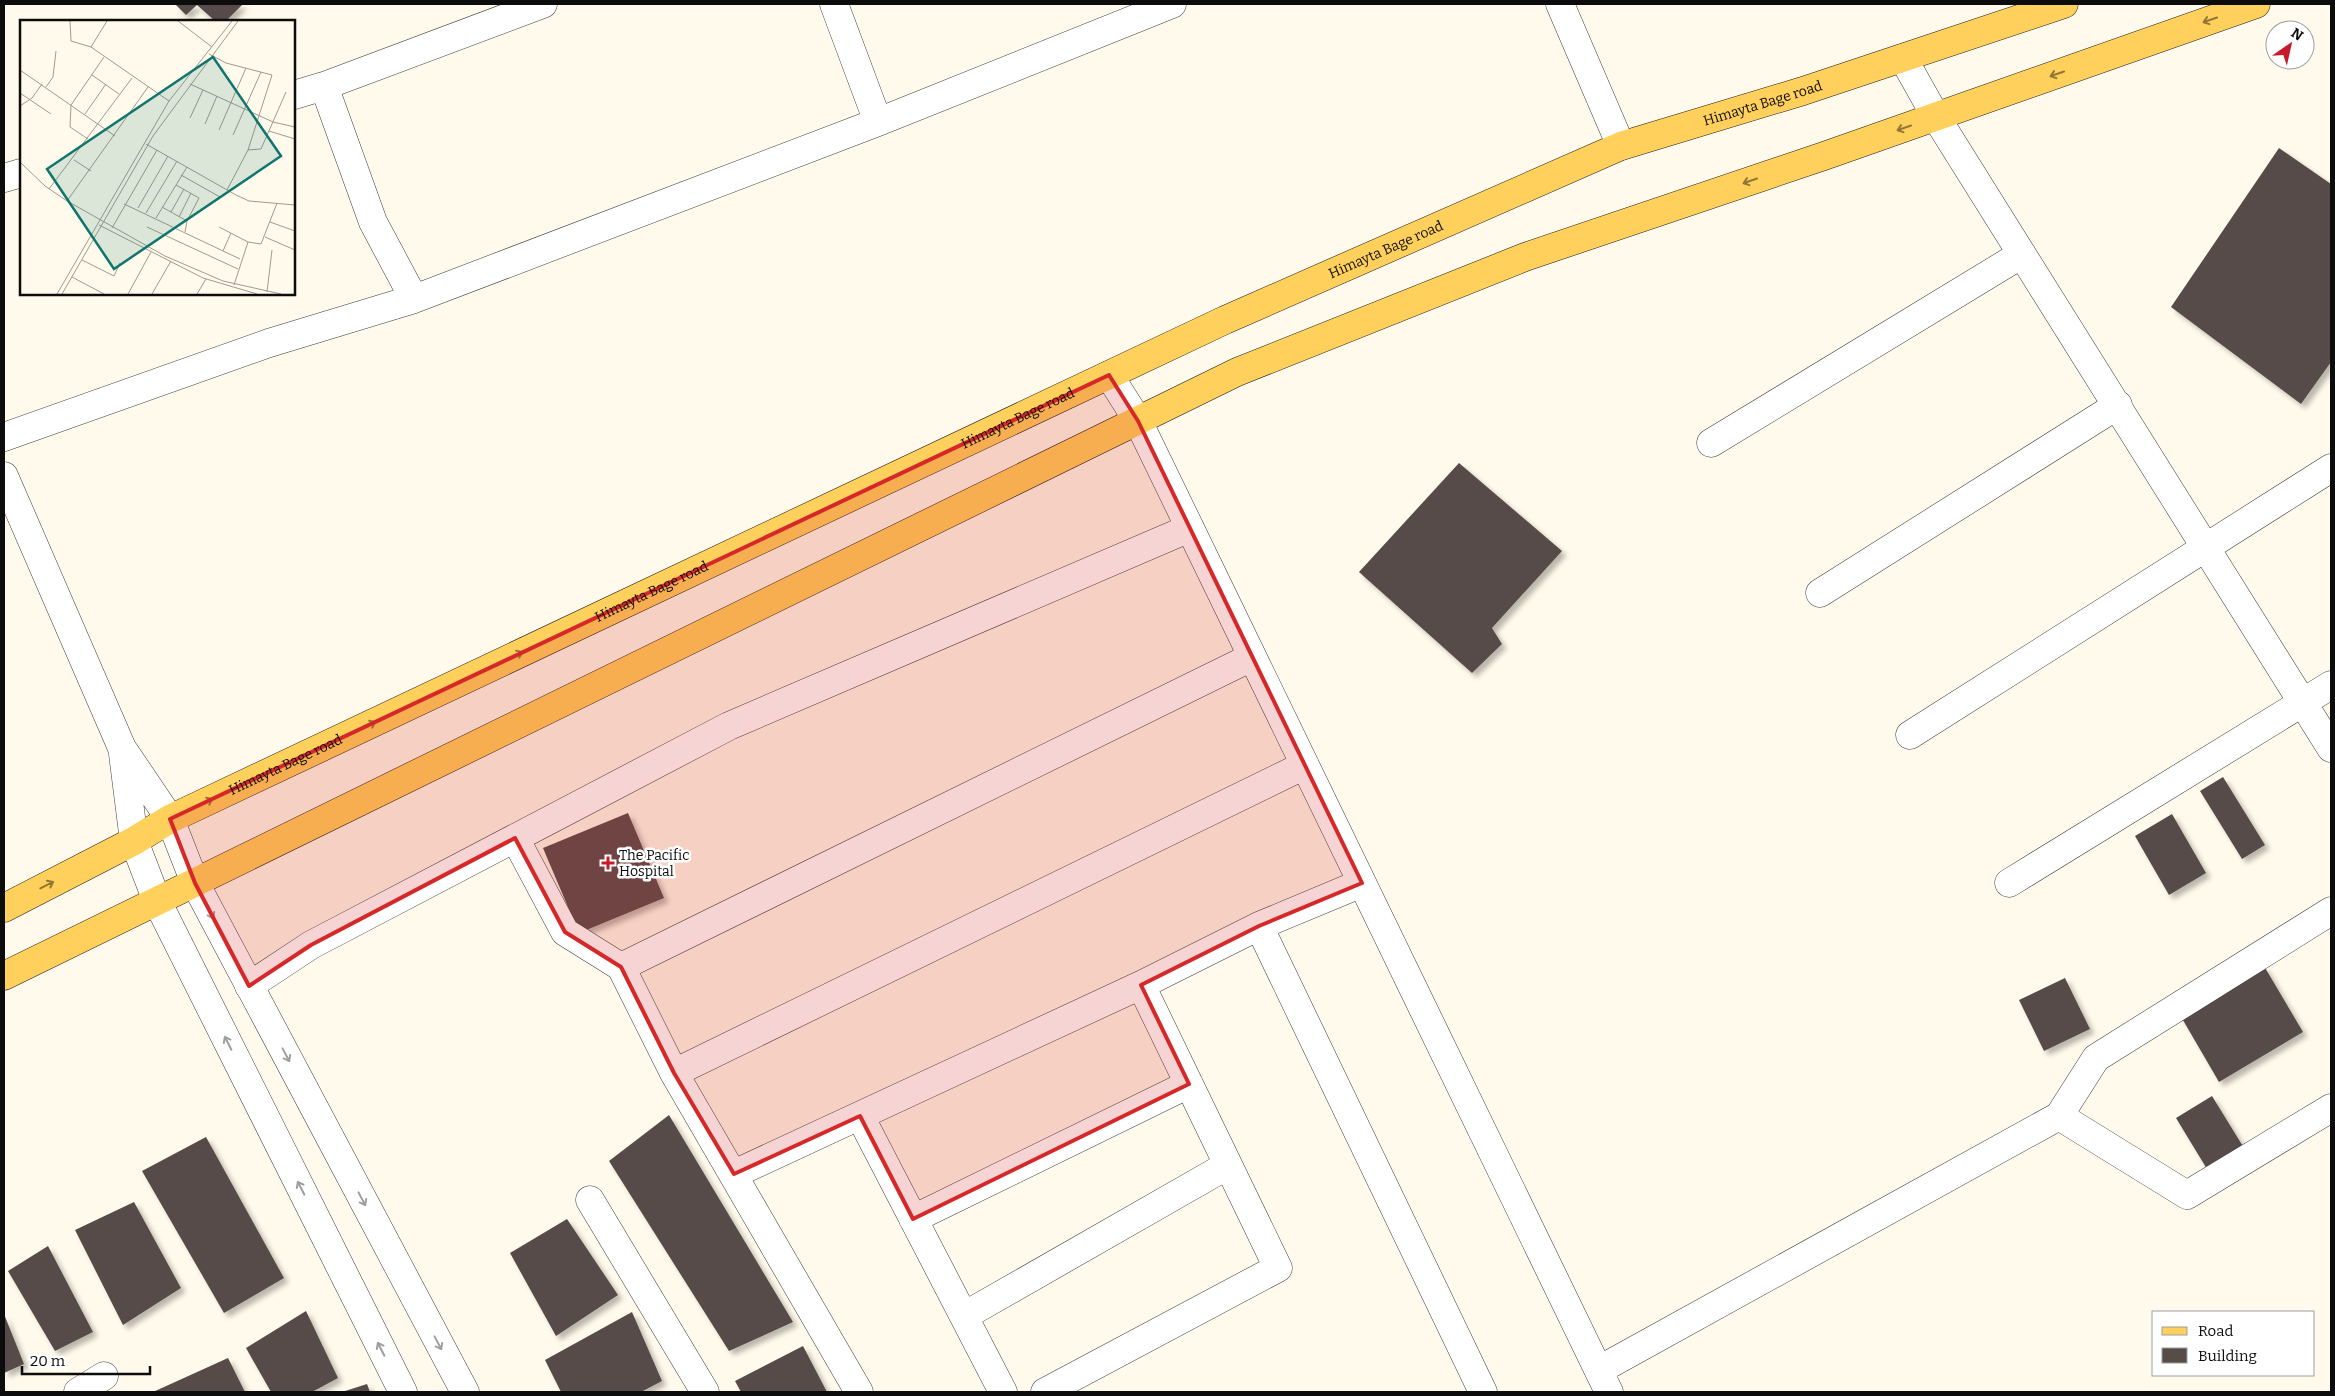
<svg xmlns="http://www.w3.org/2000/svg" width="2335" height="1396" font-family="Bitter,serif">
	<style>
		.building { fill: #564c48; filter: url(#shadow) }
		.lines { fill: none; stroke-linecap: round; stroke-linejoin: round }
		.minor-casing { stroke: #3f3f3f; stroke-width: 29 }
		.tertiary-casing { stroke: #3f3f3f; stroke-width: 29 }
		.primary-casing { stroke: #1d1d1d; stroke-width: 29 }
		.minor { stroke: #fff; stroke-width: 28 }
		.tertiary { stroke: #fff; stroke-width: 28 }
		.primary { stroke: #ffd05b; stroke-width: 28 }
		.oneway { stroke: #927837 }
		.oneway2 { stroke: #9e9e9e }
		.marked { fill: #d62828; fill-opacity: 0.2; stroke: #d62828; stroke-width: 4; stroke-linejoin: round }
		.poi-dot { fill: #c61a2a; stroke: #fff; stroke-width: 2 }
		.labels { text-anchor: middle; stroke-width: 5; stroke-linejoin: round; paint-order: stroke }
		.street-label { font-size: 14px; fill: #0c0c0c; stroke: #fff }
		.poi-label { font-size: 14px; fill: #0c0c0c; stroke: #fff; text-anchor: start }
		.inset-road { fill: none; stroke: #9e9b92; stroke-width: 1 }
		.view { fill: #0f766e; fill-opacity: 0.15; stroke: #0f766e; stroke-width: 2.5 }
		.inset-edge { fill: none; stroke: #0c0c0c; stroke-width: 2.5 }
	</style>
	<defs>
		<filter id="shadow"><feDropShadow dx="4.5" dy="4.5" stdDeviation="2.5" flood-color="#0004"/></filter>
	</defs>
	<rect width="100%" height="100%" fill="#fffaeb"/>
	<!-- building -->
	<path class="building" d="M175,4H243L226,21H215L197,5L186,15Z
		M2279,148L2331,184V362L2301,404L2171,307Z
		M1459,463L1562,551L1492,628L1502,644L1472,673L1359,572Z
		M2223,777L2265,845L2242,859L2200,791Z
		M628,813L664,898L579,933L543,848Z
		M2172,814L2206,873L2169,895L2135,836Z
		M2264,966L2303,1032L2219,1082L2180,1015Z
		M2065,978L2090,1029L2044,1051L2019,1000Z
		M2212,1096L2244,1148L2207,1169L2176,1118Z
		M669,1115L793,1322L729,1351L609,1161Z
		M206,1137L284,1278L224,1313L142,1171Z
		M134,1202L181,1288L123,1325L75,1230Z
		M567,1219L618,1295L556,1336L510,1253Z
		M48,1246L93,1332L55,1351L8,1271Z
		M306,1311L338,1378L312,1392H271L246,1348Z
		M632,1312L662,1381L641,1392H561L545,1360Z
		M4,1314L24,1364L4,1373Z
		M803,1346L827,1392H741L735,1381Z
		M228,1358L245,1392H153Z
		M367,1384L370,1392H342Z"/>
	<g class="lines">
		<!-- minor casing -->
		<g class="minor-casing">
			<path id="minor" d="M834,4L878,122
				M1560,4L1621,146
				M1903,58L1936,117L2331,748
				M324,86L373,222L414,299
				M294,95L324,86L543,4
				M4,178L21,173
				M1109,375L1138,421L1609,1392
				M4,437L269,343L414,299L878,122L1172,4
				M1711,443L2022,254
				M4,476L122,748L170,819
				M1820,593L2118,405
				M1910,735L2331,468
				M123,754L134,841
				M515,838L565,932L621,967L674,1073L859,1392
				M2009,883L2331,685
				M1259,926L1483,1392
				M621,967L1252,657
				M249,986L311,945L729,726L1190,528
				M674,1073L1305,765
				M860,1116L1003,1392
				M2059,1116L2096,1058L2331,911
				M734,1174L1141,985L1259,926L1362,883
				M590,1200L705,1392
				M913,1219L1189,1084
				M964,1316L1228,1165
				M1599,1370L2059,1116L2187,1195L2331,1108
				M78,1392L104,1376
				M1045,1392L1278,1268L1141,985"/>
		</g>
		<!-- tertiary casing -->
		<g class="tertiary-casing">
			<path id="tertiary" d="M170,819L195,883L465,1392
				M134,841L157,901L403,1392"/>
		</g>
		<!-- primary casing -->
		<g class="primary-casing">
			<g id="primary">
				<path id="s1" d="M4,908L134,841L170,819L1225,320L1621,146L1803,91L2064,4"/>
				<path d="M4,976L1237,372L1525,257L1824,156L2256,4"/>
			</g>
		</g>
		<!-- minor -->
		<use href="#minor" class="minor"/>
		<!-- tertiary -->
		<use href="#tertiary" class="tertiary"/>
		<!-- primary -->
		<use href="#primary" class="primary"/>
	</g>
	<!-- one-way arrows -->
	<defs><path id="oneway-shaft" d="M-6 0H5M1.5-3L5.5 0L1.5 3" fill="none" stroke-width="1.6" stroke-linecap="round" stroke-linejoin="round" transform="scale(1.25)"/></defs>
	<g class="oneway">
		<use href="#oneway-shaft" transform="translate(2210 20) rotate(161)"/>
		<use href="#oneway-shaft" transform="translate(2057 74) rotate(161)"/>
		<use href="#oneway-shaft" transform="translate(1904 128) rotate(161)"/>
		<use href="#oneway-shaft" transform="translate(1750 181) rotate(161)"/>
		<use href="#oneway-shaft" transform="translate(516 655) rotate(-25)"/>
		<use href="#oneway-shaft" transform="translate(369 725) rotate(-25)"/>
		<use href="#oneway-shaft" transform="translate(206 802) rotate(-25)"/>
		<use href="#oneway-shaft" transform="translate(47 885) rotate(-27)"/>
	</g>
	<g class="oneway2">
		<use href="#oneway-shaft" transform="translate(210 912) rotate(62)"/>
		<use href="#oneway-shaft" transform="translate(228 1043) rotate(-117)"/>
		<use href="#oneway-shaft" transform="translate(286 1055) rotate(62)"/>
		<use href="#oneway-shaft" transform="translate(301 1188) rotate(-117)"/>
		<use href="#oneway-shaft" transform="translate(362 1199) rotate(62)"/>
		<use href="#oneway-shaft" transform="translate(438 1343) rotate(62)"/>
		<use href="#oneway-shaft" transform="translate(381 1349) rotate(-117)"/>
	</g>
	<!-- marked area -->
	<path class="marked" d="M1109,375L1138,421L1362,883L1259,926L1141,985L1189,1084L913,1219L860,1116L734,1174L674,1073L621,967L565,932L515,838L311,945L249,986L195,883L170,819Z"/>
	<!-- markers -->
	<path class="poi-dot" d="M605.5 855.5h5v5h5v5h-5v5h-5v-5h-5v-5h5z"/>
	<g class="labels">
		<!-- street labels -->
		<g class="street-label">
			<text dy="5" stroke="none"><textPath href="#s1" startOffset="1936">Himayta Bage road</textPath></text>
			<text dy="5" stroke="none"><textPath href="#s1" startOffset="1531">Himayta Bage road</textPath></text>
			<text dy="5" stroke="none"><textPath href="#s1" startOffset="1126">Himayta Bage road</textPath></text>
			<text dy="5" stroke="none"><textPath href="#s1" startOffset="721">Himayta Bage road</textPath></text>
			<text dy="5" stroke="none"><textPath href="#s1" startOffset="316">Himayta Bage road</textPath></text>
		</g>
		<!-- poi labels -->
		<g class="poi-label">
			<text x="619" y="860">The Pacific<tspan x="619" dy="16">Hospital</tspan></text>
		</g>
	</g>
	<!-- overview -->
	<g transform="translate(20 20)">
		<rect width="275" height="275" fill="#fffaeb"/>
		<path class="inset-road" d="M50,1L51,21L71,27L149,81M158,1L192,27M71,27L87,1M189,34L206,43L252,55L228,130M0,50L95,116M72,55L99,74M170,64L253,102L275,107M26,67L33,57L36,31M0,73L31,94M0,86L12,78L22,64M65,94L86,64M170,98L183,70M185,104L197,76M199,110L226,48M249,111L275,119M213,115L241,52M68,119L50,107L51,85L84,37M126,124L216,175L229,181L275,185M54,140L71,151M0,142L25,166L47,181L145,236L203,261L261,274M161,155L200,177M156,165L179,178L167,201L165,212M29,169L112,58M207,170L228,130L241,129L266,72M47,181L128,67M104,184L220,239M142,187L167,201M118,188L148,136M151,192L164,169M126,193L157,141M159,197L171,173M136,198L167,147M250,202L275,211M79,205L183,258L237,274M127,207L218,249M199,207L228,222L241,224L257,183M92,208L137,130M245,217L275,230M203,231L211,213M62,240L94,256L100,243M52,257L84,274M214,265L228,222M247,272L252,230M37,274L149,81L212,1M42,274L133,116L218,1M108,274L131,232M132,274L151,241M177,274L186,259"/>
		<path class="view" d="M193,37L261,136L94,249L27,149Z"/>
		<rect width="275" height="275" class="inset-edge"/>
	</g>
	<!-- border -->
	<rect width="2335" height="1396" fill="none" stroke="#0c0c0c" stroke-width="10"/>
	<!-- legend -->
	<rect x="2152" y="1311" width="162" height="65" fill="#ffffff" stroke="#9e9e9e"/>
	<rect x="2162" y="1327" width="25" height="8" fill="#ffd05b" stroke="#9e9e9e"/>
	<text x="2198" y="1336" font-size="15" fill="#0c0c0c">Road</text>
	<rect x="2162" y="1348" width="25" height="15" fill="#564c48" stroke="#9e9e9e"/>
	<text x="2198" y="1361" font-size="15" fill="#0c0c0c">Building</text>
	<!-- north arrow -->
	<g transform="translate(2290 45) rotate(34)"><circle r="24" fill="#ffffff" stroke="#9e9e9e"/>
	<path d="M0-4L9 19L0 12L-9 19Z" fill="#c61a2a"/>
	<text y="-8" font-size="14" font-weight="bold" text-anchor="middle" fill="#0c0c0c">N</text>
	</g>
	<!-- scale -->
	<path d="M22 1366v8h128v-8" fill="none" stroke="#0c0c0c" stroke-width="2.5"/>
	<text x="30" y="1366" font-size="15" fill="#0c0c0c" stroke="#ffffff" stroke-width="4" paint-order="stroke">20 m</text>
</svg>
